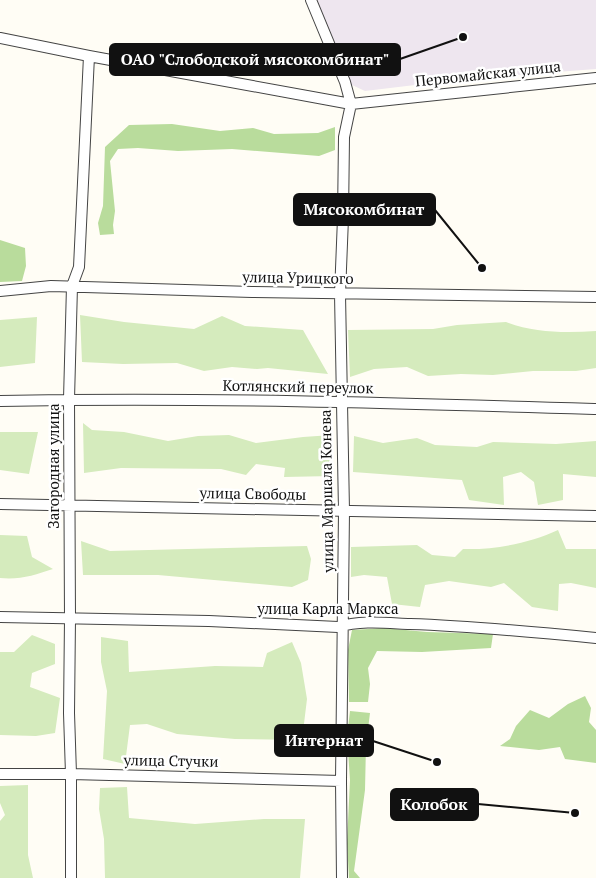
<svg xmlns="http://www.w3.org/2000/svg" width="596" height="878" font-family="'PT Serif',serif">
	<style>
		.industrial { fill: #eee6ef }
		.green { fill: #d5ebbd }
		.forest { fill: #b9dc9c }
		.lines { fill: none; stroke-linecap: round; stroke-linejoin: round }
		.minor-casing { stroke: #444; stroke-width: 12 }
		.minor { stroke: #fff; stroke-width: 10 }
		.labels { text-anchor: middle; stroke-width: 5; stroke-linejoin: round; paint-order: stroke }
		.street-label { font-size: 15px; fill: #111; stroke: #fff }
		.leader { fill: none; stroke: #111; stroke-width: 2 }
		.callout-dot { fill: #111; stroke: #fff; stroke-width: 2 }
		.callout { fill: #111; stroke: #111; stroke-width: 2 }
		.callout-label { font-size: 16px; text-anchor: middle; font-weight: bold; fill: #fff }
	</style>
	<rect width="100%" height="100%" fill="#fffdf5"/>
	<!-- industrial -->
	<path class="industrial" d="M314,0H596V69L465,79L365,91L352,85L348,79Z"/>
	<!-- green -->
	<path class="green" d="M80,315L124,322L194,329L222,316L245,326L303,330L328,374L268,368L257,369L232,367L204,371L177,363L123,364L82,362Z
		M37,317L35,363L0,367V320Z
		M506,322C534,333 566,333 596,331V368L576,371H533L493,375L461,374L428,376L407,367L374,369L350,377L348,330L433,329L457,325Z
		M83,423L92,430L124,432L168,441L198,436L229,435L256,443L303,437L332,435V476L284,477L285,468L256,464L246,475L221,469L121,468L84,473Z
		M0,432H38L29,474L0,470Z
		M354,436L383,443L417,438L435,445L477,447L493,442L556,444L596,441V477L563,474V500L538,505L534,482L521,472L503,477L504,505L469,500L462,480L353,472Z
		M558,530L566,549H596V588L571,583L559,584L558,611L532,607L504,583L491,587L449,581L425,585L420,607L392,604L387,577L364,575L351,577V547L417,545L432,555L455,557L463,549C495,550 530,543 558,530Z
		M0,535L27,536L32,557L53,569C35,575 20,580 0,578Z
		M81,541L110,551L307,546L311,559L308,580L292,587L158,575H83Z
		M32,635L55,644V664L32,673L30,687L60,698L55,733L36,736L0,735V652H14Z
		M101,637L128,641L129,672L215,666L263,667L267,653L292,642L301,663L307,699L302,740L235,739L177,734L147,724L130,725L125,764L103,759L107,691L101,662Z
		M28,785V855L33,878H0V821L5,815L0,803V786Z
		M127,787L129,818L195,824L264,819H305L300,878H105L104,839L99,809L100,788Z"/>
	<!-- forest -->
	<path class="forest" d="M172,124L220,131L253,128L274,134L318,133L335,127V150L319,156L232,149L178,151L138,148L118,149L110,161L115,211L113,225L114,234L100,235L98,223L103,206L105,147L129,125Z
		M0,240L25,248L26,266L22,281L0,282Z
		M384,628L427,632L493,634L491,648L422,652L377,651L368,668L370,684L368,702H349L348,650L352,630Z
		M585,696L591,708L589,722L596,730V763L565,759L560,747L539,750L500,746L510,739L516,726L530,710L549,718L568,704Z
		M350,711L370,713L366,745L365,790L354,871L360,878H349L347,843L350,780L347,736Z"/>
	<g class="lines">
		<!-- minor casing -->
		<g class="minor-casing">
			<path id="minor" d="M311,0L345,82L351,104L344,137L343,218L340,294L344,511L341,781L342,878
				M0,38L89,56L351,104L596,78
				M0,291L51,286L252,292L596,297
				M0,401C199,397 397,403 596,409
				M0,504L596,516
				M0,617L209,621L338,627C361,620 386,623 410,624C472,626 534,632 596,638
				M0,774H71L341,781
				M71,878V774L69,713L70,619L69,399L72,286L79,267L89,56"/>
		</g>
		<!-- minor -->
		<use href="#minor" class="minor"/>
	</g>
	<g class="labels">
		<!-- street labels -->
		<g class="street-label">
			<text transform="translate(488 74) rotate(-6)" y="5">Первомайская улица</text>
			<text transform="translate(298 278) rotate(1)" y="5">улица Урицкого</text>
			<text transform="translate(298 387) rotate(1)" y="5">Котлянский переулок</text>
			<text transform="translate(54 466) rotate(-90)" y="5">Загородная улица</text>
			<text transform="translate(327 491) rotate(-91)" y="5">улица Маршала Конева</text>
			<text transform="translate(253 494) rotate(1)" y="5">улица Свободы</text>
			<text x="328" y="614">улица Карла Маркса</text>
			<text transform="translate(171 761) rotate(1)" y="5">улица Стучки</text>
		</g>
	</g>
	<!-- callouts -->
	<path class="leader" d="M463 37L400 59M482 268L435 210M437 762L373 741M575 813L478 804"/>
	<g class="callout-dot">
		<circle cx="463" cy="37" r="5"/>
		<circle cx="482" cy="268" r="5"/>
		<circle cx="437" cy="762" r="5"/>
		<circle cx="575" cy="813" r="5"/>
	</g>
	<g class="callout">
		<rect x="110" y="44" width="290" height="31" rx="5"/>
		<rect x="294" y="194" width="141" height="31" rx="5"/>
		<rect x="275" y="725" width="98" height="31" rx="5"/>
		<rect x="391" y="789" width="87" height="31" rx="5"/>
	</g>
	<g class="callout-label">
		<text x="255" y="65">ОАО "Слободской мясокомбинат"</text>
		<text x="364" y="215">Мясокомбинат</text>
		<text x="324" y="746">Интернат</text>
		<text x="434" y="810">Колобок</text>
	</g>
</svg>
